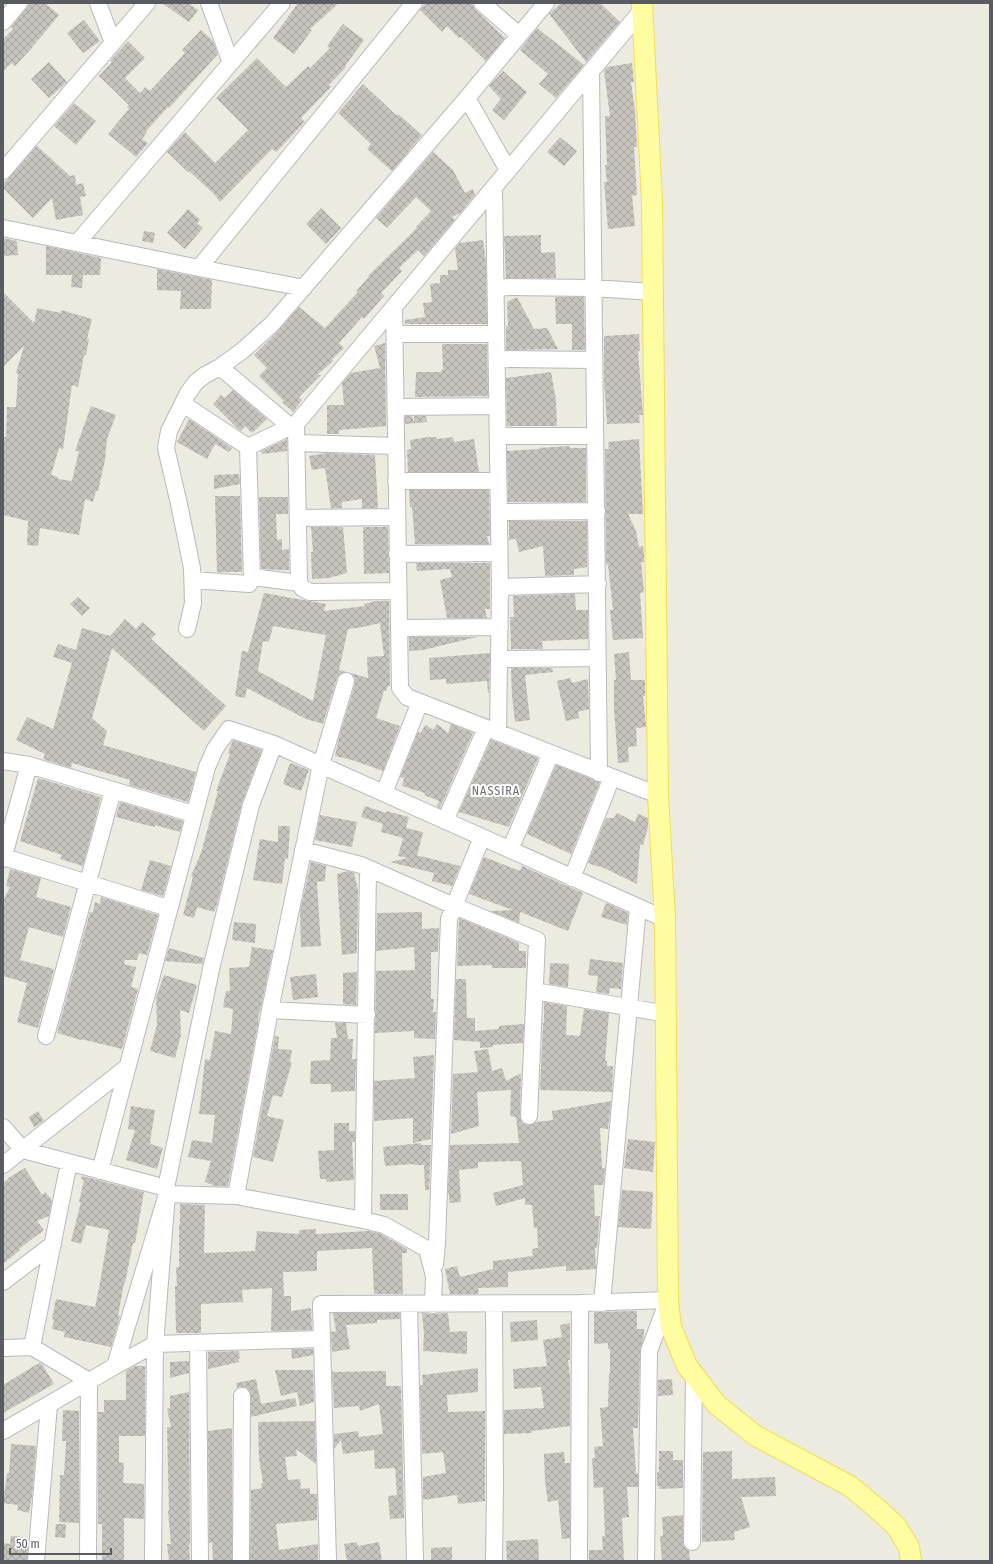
<svg xmlns="http://www.w3.org/2000/svg" width="993" height="1564" font-family="'Fira Sans Condensed',sans-serif">
	<style>
		.building { fill: url(#building-cross-hatch); fill-rule: evenodd }
		.lines { fill: none; stroke-linecap: round; stroke-linejoin: round }
		.minor-casing { stroke: #b7b9bf; stroke-width: 18 }
		.major-casing { stroke: #f3dd51; stroke-width: 22 }
		.minor { stroke: #fff; stroke-width: 16 }
		.major { stroke: #fffda1; stroke-width: 20 }
		.labels { text-anchor: middle; stroke-width: 4; stroke-linejoin: round; paint-order: stroke }
		.quarter-label { font-size: 12px; letter-spacing: 1px; fill: #696d73; stroke: #fff }
	</style>
	<defs>
		<pattern id="building-cross-hatch" width="8" height="8" patternUnits="userSpaceOnUse"><rect width="8" height="8" fill="#c7c5bd"/><path d="M0 0l8 8M0 8l8-8" fill="none" stroke="#a4a39d"/></pattern>
	</defs>
	<rect width="100%" height="100%" fill="#ecebdf"/>
	<!-- building -->
	<path class="building" d="M30,3H45L59,15L30,50L15,66L11,63L3,72V39L13,29L11,27Z
		M162,3H188L198,10L189,22Z
		M298,3H339L310,29L312,30L294,54L273,38Z
		M426,3H472L476,10L505,38L486,61L461,37L459,38L447,26L442,32L420,10Z
		M561,3H600L620,22L586,62L549,14Z
		M84,20L100,41L83,53L67,33Z
		M343,24L364,40L345,66L346,67L329,85L331,87L301,118L305,122L276,152L272,149L220,202L214,194L189,171L188,172L167,152L185,132L215,163L248,130L216,98L257,58L286,87L308,66L310,68L330,48L327,46Z
		M537,28L584,65L556,98L539,84L548,74L520,50Z
		M201,30L213,41L218,54L169,108L168,107L146,131L147,132L142,139L148,143L136,157L108,134L129,109L127,107L129,105L99,76L112,62L110,61L128,41L145,58L125,78L140,93L145,87L150,91L185,53L182,50Z
		M49,62L67,82L49,98L31,79Z
		M632,63L634,82H631L635,111L637,147H634L637,195L632,196L635,226L608,229L604,182H607L605,165H607L605,116H610L604,71L607,67Z
		M503,71L527,92L504,120L492,110L501,99L489,86Z
		M363,84L397,116L398,114L422,135L392,171L367,149L371,144L338,113Z
		M74,103L96,121L76,145L54,126Z
		M560,137L577,151L564,166L547,152Z
		M37,146L70,176L75,175L76,185L83,183L86,196L80,197L83,215L56,220L52,198L33,218L3,188V184Z
		M433,152L453,170L465,193L473,189L475,195L460,213L452,217L455,220L424,256L418,250L399,268L402,271L381,293L384,296L364,319L362,317L339,343L344,348L332,359L333,361L317,375H321L299,397L302,400L293,412L282,402L284,401L259,376L267,368L254,355L279,330L299,307L325,328L358,292L356,291L369,277L368,276L417,228L416,227L431,211L416,197L387,228L376,218Z
		M321,208L341,228L326,244L306,224Z
		M188,209L200,220L197,223L203,228L185,249L167,233Z
		M144,231L155,233L153,243L142,241Z
		M541,235V253L555,252L556,278H506L504,236Z
		M3,238L17,241L18,255L3,256Z
		M483,240L486,262L487,324H405V320L425,317L423,303L432,302L430,284L440,283V275H448V270H458L455,249L460,243Z
		M46,246L101,258L100,275H83L82,288L71,287L72,275H46Z
		M157,269L212,280L211,309H180L181,291L157,290Z
		M3,292L34,323L37,308L61,313V310L92,319L87,339H89L86,355H84L78,387L72,385L63,449L59,448L51,475L58,477V479L72,481L79,451H75L91,406L116,415L107,439L105,460L98,491H96L93,502L85,499L79,535L40,528L38,546L27,545L28,521L3,515V437H6L7,407H16L18,374L16,373L24,346L3,367Z
		M517,297L534,329L547,328L558,349L506,350V326H508L507,302Z
		M555,297H584L585,350H572V324H556Z
		M639,334L640,351H638L643,415H639L640,423L607,424L604,380V336Z
		M385,343L386,426L339,430V434H327V405H344L342,383L351,373L380,368L374,346Z
		M442,344H487L488,396L415,397L416,372H441V370H443Z
		M551,372L556,400L557,426H507L506,378Z
		M233,390L267,419L252,433L245,426L241,431L238,429L213,404L221,395L225,398Z
		M405,416H412L414,423V416H426L427,422L405,424Z
		M189,419L232,448L229,452L215,444L207,459L177,442Z
		M428,437H437V439L453,437L454,442L474,439L479,472H408L407,450L411,449L410,440Z
		M287,439V451L262,454L261,451Z
		M639,439L643,514H628L636,531L639,547L643,546L644,555V562H641L644,592L640,593L643,638L613,640L610,610H613L608,565L606,564L605,449H609L608,442Z
		M569,446L570,448H586V502H508L507,451L539,449V448Z
		M327,453L375,455L378,508H362V499L342,502V508H331L325,468L312,470L309,456Z
		M239,474L240,484L214,489V475Z
		M409,490H489L490,536H487L489,544H415L412,507H410Z
		M215,496H240L242,572H217Z
		M259,497H288V514H276L277,540L282,539V550L289,549V570H276L261,569Z
		M509,521H587V567L574,569V575L545,576L543,546L519,552L516,539L509,540Z
		M311,527H343L347,573L329,578L312,579L311,552H313Z
		M363,527H388L389,573L364,574Z
		M416,563H490V609H485L487,618H447L440,580L452,577L450,569L417,571Z
		M264,593L326,604L324,611L365,606L364,604L376,601H389L390,686H388L386,691H384L376,718L400,726L383,771L352,760L335,756L339,737L355,684V678L351,673L368,678L367,657L384,656L380,623L363,627L348,629L339,670L346,672L340,674L337,678L323,724L306,719L247,688L245,698L235,696L242,651L248,652ZM273,626L326,635L313,701L258,671L263,641L269,642Z
		M575,594L576,610H588V639L542,641L543,649H511L510,617H514L513,596Z
		M78,597L90,608L82,616L70,604Z
		M125,619L136,629L142,622L156,634L151,639L226,706L204,731L112,648L92,718L107,731L103,745L196,772L188,802L129,785L130,780L72,763L71,768L43,759L45,754L16,740L27,717L53,729L72,663L53,657L58,644L76,650L82,628L110,636Z
		M409,637H477L423,650L409,651Z
		M629,652L631,680H645V696H643L646,727L636,728L637,746L628,747L629,762L618,763L614,708V680H616L614,654Z
		M490,653L489,693H488L487,681L446,684V679L430,680L429,658Z
		M511,668H552L553,672L525,675L530,720L515,722L512,696Z
		M570,678L572,683L588,679L589,709L578,712L579,718L566,721L557,681Z
		M437,724L448,733L451,724L473,733L440,808L437,806L439,801L424,795L425,793L402,786L404,778L400,777L418,732L420,733L426,725L433,730Z
		M233,740L262,750L242,803L217,904L214,912L197,907L194,918L183,915L193,877L191,876L201,853L218,791H216L230,754L228,753Z
		M491,740L538,758L509,827L459,812Z
		M290,763L309,770L301,791L283,784Z
		M556,765L600,782L571,854L527,834Z
		M38,778L101,797L83,866L60,859L62,855L20,841Z
		M120,802L183,821L180,832L155,825V827L142,824L116,817Z
		M365,806L386,813V811L409,817L406,828L423,832L417,856H420L460,866L452,886L432,881L434,873L390,862L408,858L398,856L403,838L381,832L383,824L361,817Z
		M617,813L635,822L638,814L648,818V827L643,845H640L637,884L602,867L596,866L588,863L606,818H614Z
		M320,815L357,822L352,847L315,840Z
		M278,826H290L288,859L285,858L282,884L253,880L260,839L278,842Z
		M484,857L520,871L522,866L583,893L568,931L520,912L519,923L490,911L513,910L469,894Z
		M150,860L171,866L163,896L141,890Z
		M311,862L326,866L325,881L317,882L321,946L301,947L300,911Z
		M10,869L41,878L36,897L71,907L63,937L29,927L20,960L54,969L38,1028L17,1022L27,983L3,976V901L10,887L6,886Z
		M348,871L354,873L358,890L357,953L342,955L337,874Z
		M101,897L158,915L147,955L139,953L137,960H125L124,964L136,967L131,987L138,989L122,1049L81,1039V1040L57,1033L90,912H93L95,902L100,904Z
		M606,903L628,913L627,925L601,917Z
		M422,912V929L439,928L438,952H431V999H434L433,1012H436L435,1039L414,1038V1031L375,1033L376,971L415,970L414,947L376,951L377,913Z
		M459,918L519,943V951H526V968H492V965L457,966Z
		M234,922L256,924L255,943L232,940Z
		M252,947L273,950L260,1012L259,1011L258,1024L228,1186H215L205,1182L211,1161L188,1157L192,1140L212,1143L215,1115L199,1114L205,1059L210,1060L215,1031L231,1034L233,1009L223,1007L226,991H230L229,968L249,967Z
		M169,948L204,958L202,964L165,961Z
		M590,959L623,963L621,989L610,988L609,994L596,992L598,976L588,975Z
		M550,963L569,964L568,987L549,984Z
		M357,972L356,1005L343,1004V973Z
		M316,974L318,997L293,1000L290,977Z
		M164,975L197,985L189,1013L180,1010L181,1035L175,1058L150,1051L157,1025L156,998Z
		M456,979H466L467,1018H475V1031L499,1029V1026L524,1024L523,1043L493,1045V1047L480,1048V1042L454,1040Z
		M544,1002L567,1006L566,1035L580,1036L584,1009L609,1013L605,1061H607V1066H613L612,1092L540,1090L543,1023H544Z
		M335,1023H346L348,1039H353L352,1059H356L355,1091L331,1092V1084H310L311,1061L330,1060L331,1038H337Z
		M275,1036L279,1037L278,1049L292,1050L290,1062H292L282,1097L273,1095L267,1116L284,1120L273,1162L253,1157Z
		M488,1049L492,1071L502,1068L506,1081L521,1073L520,1116L521,1121L524,1124L529,1125L536,1122L553,1120L552,1111L611,1101L608,1129L600,1128L602,1168H605L603,1185H594L595,1216H600L597,1248H595L596,1269L566,1271V1266L508,1272V1287L478,1288L479,1293L475,1294H450L445,1269L457,1266L460,1277L493,1269V1261L533,1256L532,1249L538,1248L537,1228H534L532,1205H525V1198L496,1206L493,1193L523,1185L521,1161L478,1162V1168L459,1170L461,1202L450,1203L448,1190L450,1145L519,1143L516,1117L510,1116L511,1090L477,1092L479,1126L451,1134L453,1074L478,1072L474,1051Z
		M434,1055L431,1139L413,1143V1118L374,1121V1081L415,1078L413,1057Z
		M131,1106L155,1110L150,1142H151L150,1144L163,1148L157,1169L126,1160L135,1130L128,1129Z
		M38,1111L44,1121L34,1127L29,1117Z
		M334,1123H349V1131H355V1142H352L354,1180L326,1182V1179H320L318,1151L334,1150Z
		M628,1139L655,1142L653,1172L624,1168Z
		M421,1143L422,1145H431L429,1190H425L424,1165H413V1164L385,1166L383,1147Z
		M25,1168L42,1195L45,1192L52,1200L49,1216L37,1221L44,1230L19,1249L20,1250L3,1264V1183L8,1179V1178Z
		M82,1176L144,1192L135,1243H133L125,1283H124L118,1316H120L111,1347L64,1337L65,1332L52,1329L54,1320L52,1319L56,1299L95,1307L100,1283L109,1230L86,1225L81,1244L71,1241L81,1202H79L84,1180L81,1179Z
		M622,1190L653,1192L651,1229L618,1227Z
		M380,1194H408V1210H380Z
		M180,1204L205,1205L204,1253L255,1251L257,1231L299,1234V1230L316,1229V1234L369,1231L381,1234L407,1249V1253H402L403,1294H374L372,1248L317,1251V1271L283,1272L284,1296H291V1311L311,1308L312,1330L271,1331L272,1288L242,1290L243,1302L201,1304V1333H176L175,1286H177L176,1267H179V1224L180,1225Z
		M637,1311V1329H644V1336L640,1351L638,1428H633L636,1474L638,1473V1487H627L629,1517L622,1518L624,1561H589V1550H603L602,1536H605L603,1487L594,1488L592,1458H595L594,1447L603,1446L600,1408L608,1407L609,1374H610V1349H608V1343L594,1344V1312Z
		M333,1313H400V1319L377,1320V1323L346,1325L350,1349L332,1352L331,1332L336,1331Z
		M422,1313L433,1314L448,1313L450,1332L467,1331V1354L423,1351L424,1334Z
		M537,1320L538,1340L511,1342L510,1322Z
		M570,1323V1360H568L570,1377V1426L532,1431V1433L504,1434V1410L544,1408L541,1387L514,1389L513,1369L547,1366L543,1340L562,1337L560,1325Z
		M291,1349H313V1355L292,1359Z
		M239,1351L240,1359H238L239,1362L208,1369V1352Z
		M189,1361V1373L170,1378V1362Z
		M39,1363L42,1364L54,1384L3,1413V1385Z
		M135,1366H145V1436H119V1462L124,1463L123,1483L144,1484V1519L124,1518V1561H102V1524H98V1412H104V1400H126V1371Z
		M478,1368V1392L447,1395L448,1412L485,1411V1501L458,1504L457,1495L423,1500V1477L446,1473L443,1452L422,1454L420,1385H423L422,1375Z
		M275,1370H313L314,1402L300,1406L297,1392L281,1396Z
		M332,1370L333,1372L386,1371V1386H401L404,1518L390,1519L388,1496L397,1495L395,1468L375,1469L374,1450L343,1454L341,1440L334,1449V1434L358,1431L359,1437L383,1434L379,1404L360,1411L359,1406L334,1408Z
		M256,1379L261,1404L295,1398L297,1406L251,1417L250,1392L247,1388L242,1387L237,1388L236,1383Z
		M672,1379L673,1395L658,1396V1380Z
		M189,1392L190,1545H189L190,1561H169L167,1544H171L168,1511H169L167,1427H171L167,1409L170,1408V1396Z
		M63,1410L79,1411V1523L59,1522L60,1475H64L66,1441H62Z
		M315,1421L316,1464L296,1449L297,1456L285,1457L288,1480L300,1479L301,1489L310,1488V1494H317V1520L276,1524L279,1550L318,1544V1561H250L251,1490L262,1488L261,1483H263L259,1458L258,1422Z
		M232,1428V1560L213,1561L212,1542L209,1543L208,1431Z
		M11,1444L36,1446L32,1497L29,1513L17,1510L18,1505L3,1503L7,1473H9Z
		M659,1451H673V1460H683V1488L659,1489V1486H657V1472H659Z
		M732,1451V1479L775,1477L776,1496L741,1497L750,1527L734,1532L735,1540L702,1542L703,1452Z
		M564,1452L565,1463H570V1538L562,1539L558,1500L548,1502L545,1482L544,1454Z
		M683,1515V1542L684,1547L689,1551L690,1561H662L660,1536H663L662,1517Z
		M56,1524H66L65,1538L55,1537Z
		M11,1536L23,1537V1544L28,1545L27,1561H3V1543L10,1544Z
		M538,1539L539,1560L507,1561L506,1541Z
		M357,1542L358,1546L379,1542L382,1561H347L344,1544Z
		M452,1547V1561H431V1548Z"/>
	<g class="lines">
		<!-- minor casing -->
		<g class="minor-casing">
			<path id="minor" d="M98,3L113,43
				M209,3L231,63
				M482,3L519,35
				M3,22L19,3
				M591,71L599,773
				M467,98L508,170
				M3,171L147,3
				M494,187L500,587L498,733
				M3,228L199,268L304,288
				M77,243L282,3
				M199,268L414,3
				M496,287L593,288L653,292
				M394,307L400,688L407,697L658,795
				M395,334H496
				M497,359L594,360
				M220,367L291,427
				M183,404L248,447L252,577L249,584L193,580
				M396,407L497,406
				M498,436H595
				M297,443L396,446
				M248,447L296,424
				M396,481H498
				M499,512L597,511
				M298,518L397,517
				M397,554L499,553
				M252,577L299,583
				M500,587L598,584
				M398,591L310,592L302,588L299,583L296,424L643,9
				M399,628L500,627
				M187,629L193,603L192,568L179,504L166,448L169,431L188,393L196,382L205,375L220,367L242,351L272,324L467,98L546,3
				M499,659L598,658
				M3,761L29,765L193,814
				M384,793L420,702
				M445,821L486,728
				M303,850L361,865L454,906L537,940L529,1116
				M510,850L551,753
				M4,857L168,908
				M3,859L29,765
				M572,878L612,777
				M535,991L667,1014
				M270,1010L367,1015
				M46,1036L113,790
				M3,1127L23,1150L166,1188
				M3,1165L127,1067
				M100,1171L207,767L215,749L229,729L274,744L665,919
				M236,1196L270,1010L321,765L346,681
				M363,1220L368,868
				M435,1264L437,1243L449,919L482,837
				M3,1282L53,1244
				M602,1303L638,907
				M409,1304L415,1561
				M494,1304L495,1488L494,1561
				M198,1343L200,1561
				M32,1347L69,1162
				M3,1348L32,1347L89,1381L88,1561
				M115,1366L167,1194L236,1196L363,1220L384,1225L427,1249L434,1276L433,1305
				M3,1431L115,1366L155,1344L322,1339
				M692,1542L694,1375
				M36,1561L49,1405
				M153,1561L155,1344L167,1194L166,1188L211,969L251,805L274,744
				M241,1561L242,1396
				M328,1561L321,1304L580,1303L668,1300L649,1351L646,1561
				M579,1561L580,1303"/>
		</g>
		<!-- major casing -->
		<g class="major-casing">
			<path id="major" d="M642,3L652,202L658,795L665,919L668,1300L671,1327L687,1366L717,1405L756,1436L850,1486L874,1506L896,1526L909,1547L911,1561"/>
		</g>
		<!-- minor -->
		<use href="#minor" class="minor"/>
		<!-- major -->
		<use href="#major" class="major"/>
	</g>
	<g class="labels">
		<!-- quarter labels -->
		<g class="quarter-label">
			<text x="496" y="795">NASSIRA</text>
		</g>
	</g>
	<!-- border -->
	<rect width="993" height="1564" fill="none" stroke="#585b61" stroke-width="8"/>
	<!-- scale -->
	<path d="M10 1548v6h101v-6" fill="none" stroke="#585b61" stroke-width="2"/>
	<text x="16" y="1548" font-size="12" fill="#585b61" stroke="#ffffff" stroke-width="3" paint-order="stroke">50 m</text>
</svg>
